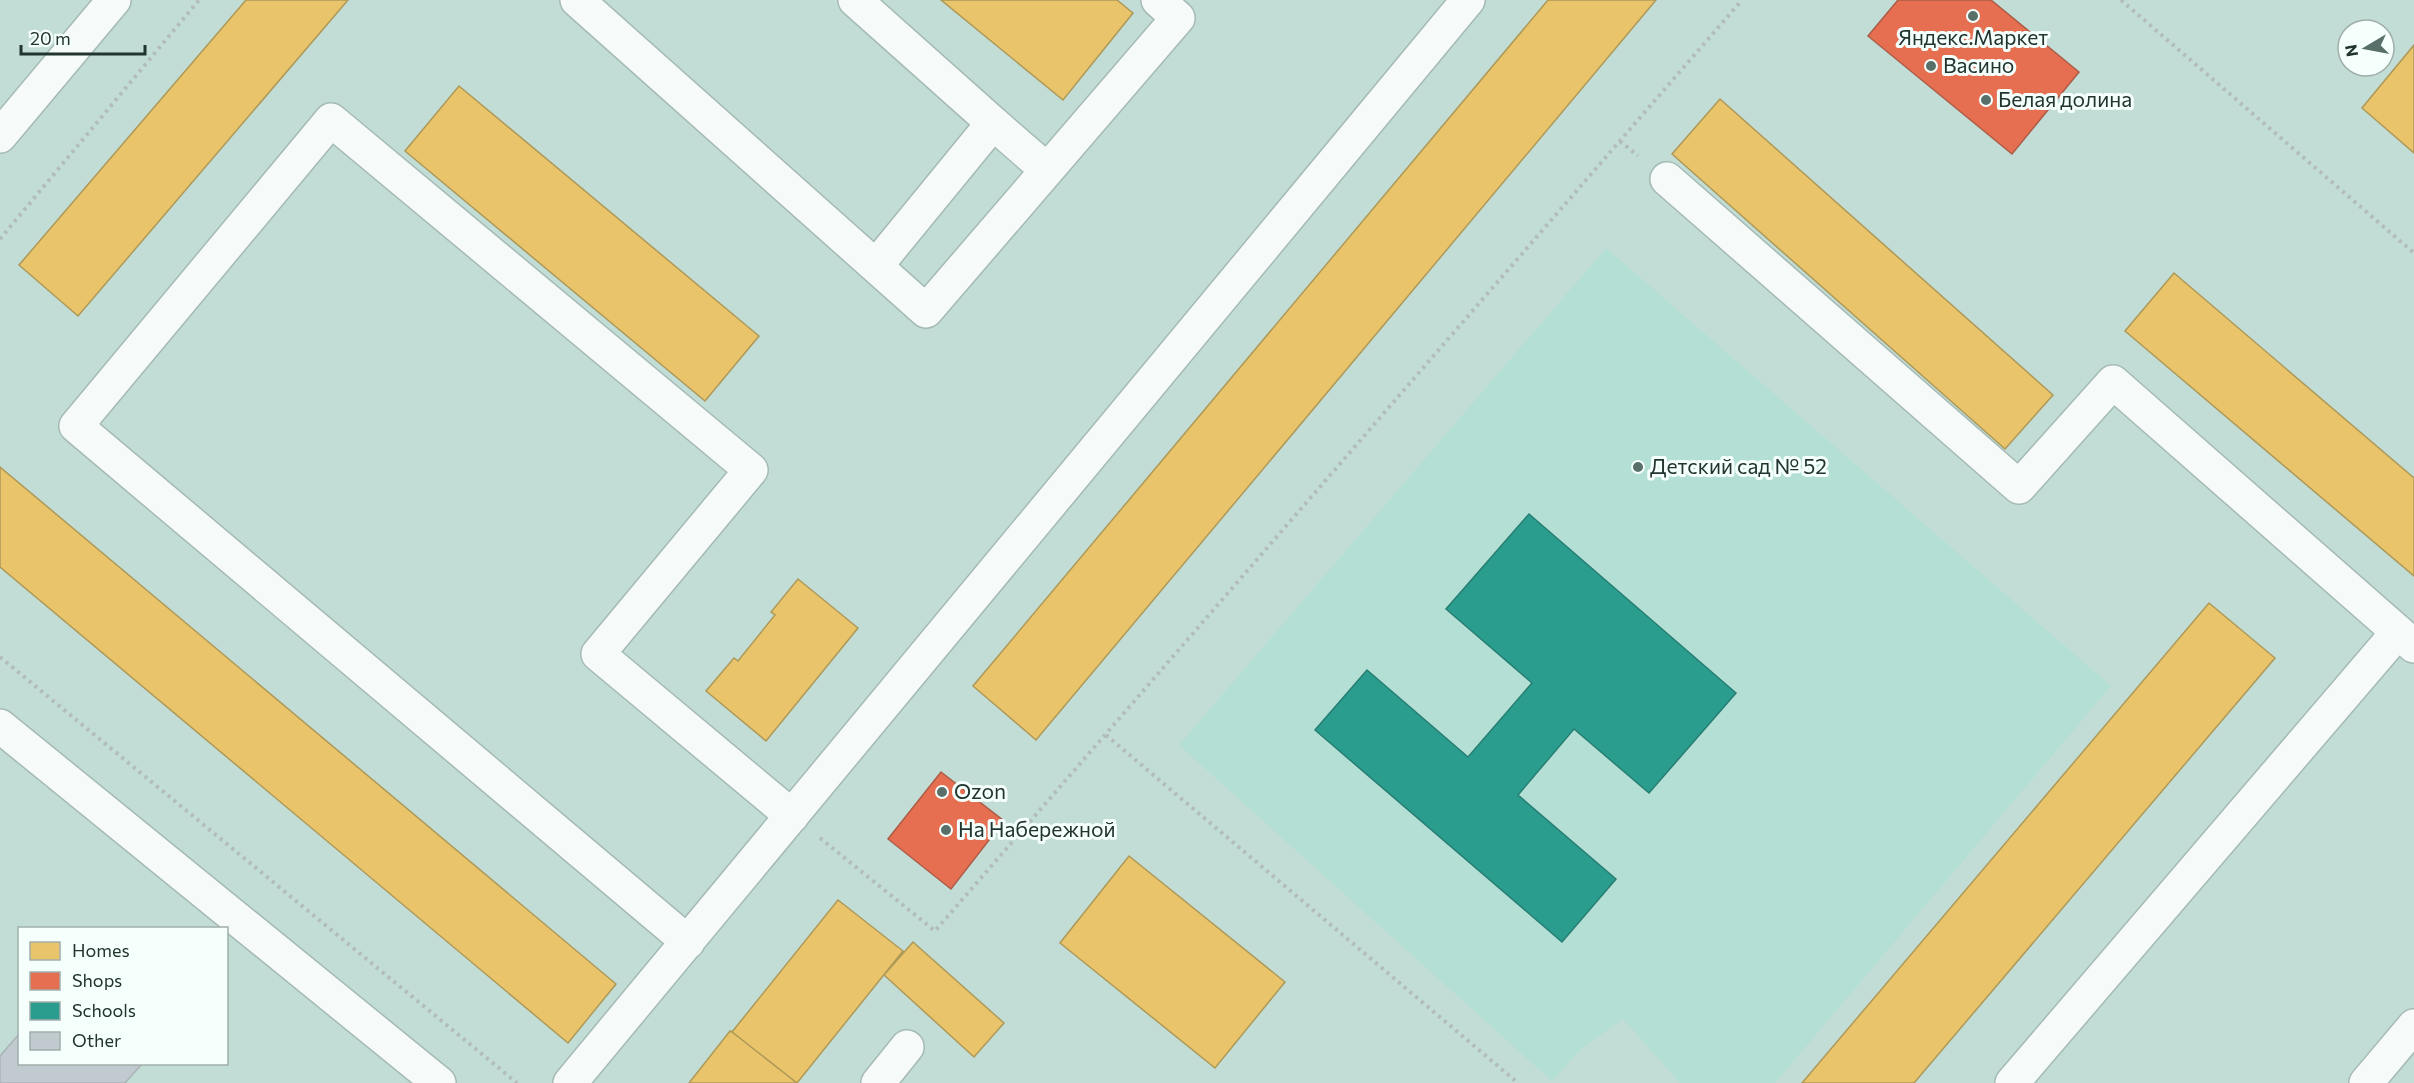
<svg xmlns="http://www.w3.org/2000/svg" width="2414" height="1083" font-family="Commissioner,sans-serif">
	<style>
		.built { fill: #b4dfd5 }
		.homes { fill: #e9c46a; stroke: #ad9958; stroke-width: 1.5 }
		.shops { fill: #e76f51; stroke: #ac5d47; stroke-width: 1.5 }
		.schools { fill: #2a9d8f; stroke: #277e72; stroke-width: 1.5 }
		.building { fill: #c1cacf; stroke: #aab4b8; stroke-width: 1.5 }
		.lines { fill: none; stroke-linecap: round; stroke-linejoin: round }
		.minor-casing { stroke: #a5bab5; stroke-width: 36 }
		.path { stroke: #b2bcba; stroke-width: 4; stroke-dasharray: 3 4.5; stroke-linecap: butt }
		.minor { stroke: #f6faf9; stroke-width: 33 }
		.poi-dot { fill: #596f69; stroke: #f5fffc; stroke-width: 2 }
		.labels { text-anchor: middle; stroke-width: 6; stroke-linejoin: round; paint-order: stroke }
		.poi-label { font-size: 21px; fill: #21342f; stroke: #f5fffc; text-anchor: start }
	</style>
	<rect width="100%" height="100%" fill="#c2dcd6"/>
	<!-- built -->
	<path class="built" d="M1606,248L2111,686L1775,1083H1680L1623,1019L1581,1049L1552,1081L1179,745Z"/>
	<!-- homes -->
	<path class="homes" d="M246,0H348L78,316L19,265Z
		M941,0H1117L1133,13L1063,100Z
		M1548,0H1656L1036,740L973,686Z
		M2414,45V153L2362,108Z
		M459,86L759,336L705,401L405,151Z
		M1720,99L2053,395L2005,449L1672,154Z
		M2174,273L2414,478V576L2125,331Z
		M0,467L616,984L568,1043L0,567Z
		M798,579L858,628L766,741L706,691L734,658L738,661L775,615L771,612Z
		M2209,603L2275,658L1914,1083H1802Z
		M1129,856L1285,982L1215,1068L1060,943Z
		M838,900L903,951L797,1083L732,1032Z
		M913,942L1004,1023L974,1057L884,975Z
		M730,1031L732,1032L797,1083H689Z"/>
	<!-- shops -->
	<path class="shops" d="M1898,0H1991L2079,72L2012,154L1868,36Z
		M941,772L1004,821L951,889L888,839Z"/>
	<!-- schools -->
	<path class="schools" d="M1529,514L1736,693L1649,793L1574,729L1518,795L1616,879L1562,942L1315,730L1367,670L1468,757L1532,683L1446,609Z"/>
	<!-- building -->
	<path class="building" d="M20,1033V1064H142L125,1083H0V1056Z"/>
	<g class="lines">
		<!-- minor casing -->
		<g class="minor-casing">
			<path id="minor" d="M577,0L926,311L1178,18L1158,0
				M855,0L993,123L876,266
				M993,123L1047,170
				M0,136L114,0
				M1667,179L2019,487L2113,382L2414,646
				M0,726L439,1083
				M688,942L76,426L331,120L751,470L598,654L792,816
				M570,1083L1468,0
				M878,1083L907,1047
				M2012,1083L2398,632
				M2366,1083L2414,1026"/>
		</g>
		<!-- path -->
		<path class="path" d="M2121,0L2414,253
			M1620,141L1638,156
			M0,239L199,0
			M0,657L517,1083
			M1106,735L1518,1083
			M820,838L935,931L1742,0"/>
		<!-- minor -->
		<use href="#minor" class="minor"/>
	</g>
	<!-- markers -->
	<g class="poi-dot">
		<circle cx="1973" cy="16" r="6"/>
		<circle cx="1931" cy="66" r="6"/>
		<circle cx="1986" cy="100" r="6"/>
		<circle cx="1638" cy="467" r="6"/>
		<circle cx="942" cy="792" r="6"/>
		<circle cx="946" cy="830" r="6"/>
	</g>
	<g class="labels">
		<!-- poi labels -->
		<g class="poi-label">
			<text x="1973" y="45" text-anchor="middle">Яндекс.Маркет</text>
			<text x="1943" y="73">Васино</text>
			<text x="1998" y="107">Белая долина</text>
			<text x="1650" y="474">Детский сад № 52</text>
			<text x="954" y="799">Ozon</text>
			<text x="958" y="837">На Набережной</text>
		</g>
	</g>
	<!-- legend -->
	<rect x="18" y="927" width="210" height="138" fill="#f5fffc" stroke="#a0aeaa" stroke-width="1.5"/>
	<rect x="30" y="942" width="30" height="18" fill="#e9c46a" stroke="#a0aeaa" stroke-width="1.5"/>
	<text x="72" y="957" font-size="18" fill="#21342f">Homes</text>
	<rect x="30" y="972" width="30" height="18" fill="#e76f51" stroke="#a0aeaa" stroke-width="1.5"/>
	<text x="72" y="987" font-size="18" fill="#21342f">Shops</text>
	<rect x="30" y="1002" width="30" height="18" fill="#2a9d8f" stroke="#a0aeaa" stroke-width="1.5"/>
	<text x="72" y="1017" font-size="18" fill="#21342f">Schools</text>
	<rect x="30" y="1032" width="30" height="18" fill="#c1cacf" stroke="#a0aeaa" stroke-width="1.5"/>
	<text x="72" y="1047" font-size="18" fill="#21342f">Other</text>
	<!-- north arrow -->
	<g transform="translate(2366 48) rotate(260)"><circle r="28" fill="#f5fffc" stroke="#a0aeaa" stroke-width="1.5"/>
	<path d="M0-4.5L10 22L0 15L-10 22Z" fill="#596f69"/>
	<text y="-9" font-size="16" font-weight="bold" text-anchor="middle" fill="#21342f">N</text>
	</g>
	<!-- scale -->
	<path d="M21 45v9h124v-9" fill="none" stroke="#21342f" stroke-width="3"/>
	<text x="30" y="45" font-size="18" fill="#21342f" stroke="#f5fffc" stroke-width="4.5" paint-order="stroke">20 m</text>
</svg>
